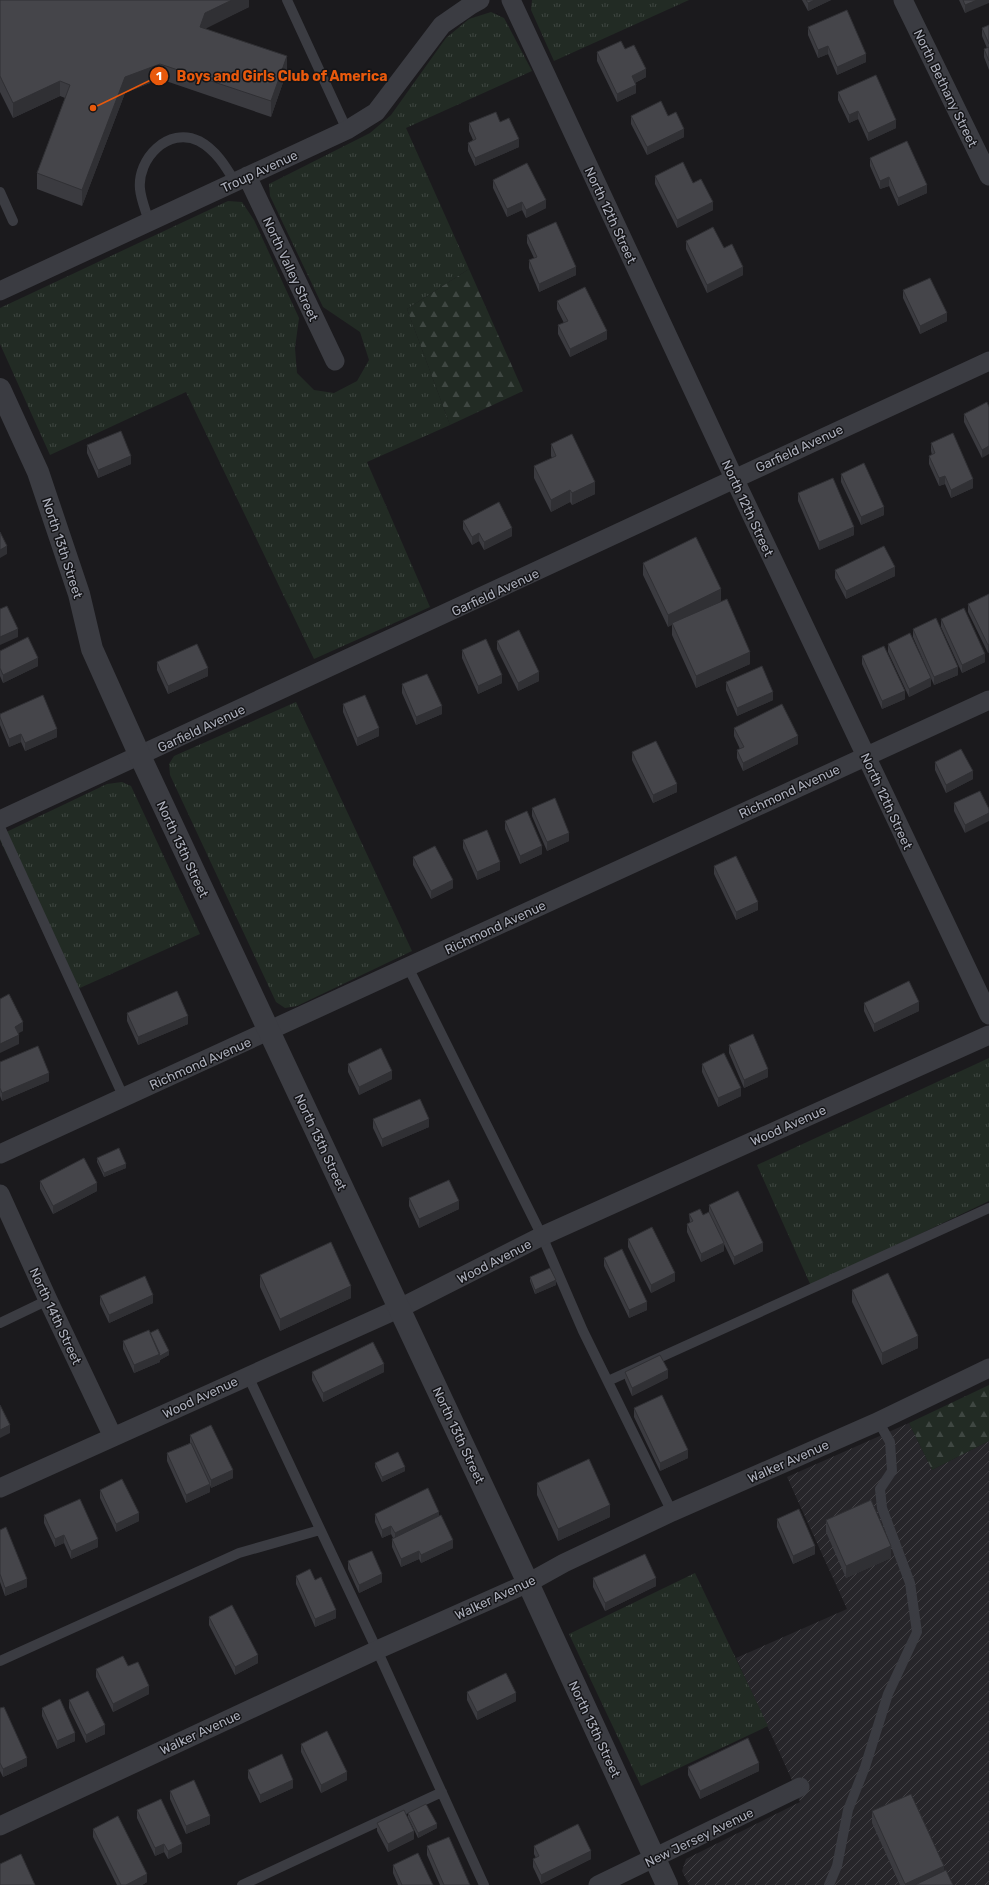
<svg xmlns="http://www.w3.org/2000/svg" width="989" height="1885" font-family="Rubik,sans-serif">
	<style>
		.industrial { fill: url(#industrial-furrows) }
		.grass { fill: url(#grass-tufts) }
		.forest { fill: url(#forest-firs) }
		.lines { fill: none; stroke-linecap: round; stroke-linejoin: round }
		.service { stroke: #3b3c42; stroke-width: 10 }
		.minor { stroke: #3b3c42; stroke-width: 19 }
		.tertiary { stroke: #3b3c42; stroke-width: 22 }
		.wall { fill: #3b3b40 }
		.shaded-wall { fill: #303034 }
		.building { fill: #45454a; stroke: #303034 }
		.labels { text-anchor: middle; stroke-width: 3; stroke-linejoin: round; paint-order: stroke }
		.street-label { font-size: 13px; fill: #adb0bc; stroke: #151518 }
		.leader { fill: none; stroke: #e8590c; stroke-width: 1.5 }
		.callout-dot { fill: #e8590c; stroke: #151518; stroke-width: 1.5 }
		.mark-label { font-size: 12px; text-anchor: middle; font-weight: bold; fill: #fff }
		.callout-label { font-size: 14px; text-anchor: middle; font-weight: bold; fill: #e8590c; stroke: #151518; stroke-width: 3; stroke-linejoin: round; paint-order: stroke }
	</style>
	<defs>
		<pattern id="industrial-furrows" width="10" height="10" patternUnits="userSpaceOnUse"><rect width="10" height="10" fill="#27262a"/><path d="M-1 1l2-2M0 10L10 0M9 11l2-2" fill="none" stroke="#444347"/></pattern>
		<pattern id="grass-tufts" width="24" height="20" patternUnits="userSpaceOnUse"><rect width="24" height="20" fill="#222b24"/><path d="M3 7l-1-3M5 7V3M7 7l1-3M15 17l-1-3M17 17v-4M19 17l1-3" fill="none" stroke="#3f4742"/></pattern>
		<pattern id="forest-firs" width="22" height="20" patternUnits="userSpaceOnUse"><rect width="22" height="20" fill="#222b24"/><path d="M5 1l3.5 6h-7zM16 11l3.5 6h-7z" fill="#3f4742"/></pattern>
	</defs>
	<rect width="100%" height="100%" fill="#1b1a1d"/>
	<!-- industrial -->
	<path class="industrial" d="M909,1423L932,1470L989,1441V1885H689L682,1871L686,1859L800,1802L792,1780L736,1658L847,1609L787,1477Z"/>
	<!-- grass -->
	<path class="grass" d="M532,0H689L554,61L531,10Z
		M491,12L504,18L532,71L406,128L469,269L407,309L450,425L367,462L430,607L314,659L186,392L50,455L0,344V308L228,201L242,202L254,220L299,318L295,348L297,373L314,390L334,393L357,381L369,360L360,332L323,307L270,196L269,184L370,133L391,115L446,38L469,19Z
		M296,702L412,951L297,1006L285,1008L276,1002L170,775L169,764L174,756Z
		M122,782L131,786L200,934L71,992L0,840V835L107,784Z
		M989,1058V1201L811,1286L757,1165Z
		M695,1573L768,1726L641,1786L569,1634Z"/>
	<!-- forest -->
	<path class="forest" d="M469,269L523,391L450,425L407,309Z
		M989,1385V1441L932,1470L909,1423Z"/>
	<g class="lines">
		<!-- service -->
		<path class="service" d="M287,0L347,130
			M0,192L13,221
			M149,222C146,211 141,200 140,189C137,159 168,126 199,141C216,150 226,167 235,182
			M0,827L124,1098
			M408,967L542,1236L583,1331L672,1512
			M0,1323L48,1300
			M248,1376L377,1650L484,1885
			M608,1381L989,1208
			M0,1661L239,1553L320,1530
			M242,1885L442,1792
			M829,1885L837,1866L848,1810L865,1767L888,1694L917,1632L910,1583L882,1508L880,1489L892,1471L890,1442L878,1421"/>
		<!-- minor -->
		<path class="minor" d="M511,0L734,478L989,1015
			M903,0L989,176
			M247,176L335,361
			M0,291L347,130L376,112L442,25L471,5L480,0
			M0,820C331,669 659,513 989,361
			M0,1154L989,700
			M0,1194L48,1300L113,1437
			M0,1488L400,1308L542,1236L989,1035
			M0,1826L377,1650L528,1583L564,1563L672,1512L875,1423L989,1368
			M598,1885L800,1787"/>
		<!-- tertiary -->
		<path class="tertiary" d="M0,389L38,472L79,594L92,649L140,756L528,1583L667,1885"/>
	</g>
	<!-- wall -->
	<path class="wall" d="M0,0H249V7L205,28L287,71L271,117L160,79L125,93L82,206L37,189V173L65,98L60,96L13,118L0,92Z
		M802,0H831L808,11Z
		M959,0H989L965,13Z
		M989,25V70L984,57V49L987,48L982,36V28Z
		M808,27L866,62L837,75L828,54L818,58L808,35Z
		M625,49L646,77L635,83L636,93L617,102L597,61V52Z
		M838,92L896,128L868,141L858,119L849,123L838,100Z
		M631,116H668L684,137L647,155L631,124Z
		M500,122L519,147L475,166L468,151V143L473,140L469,131V123Z
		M870,158L927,193L898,206L889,186L880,189L870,166Z
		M655,176L693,183L713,210L677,228L655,184Z
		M493,180L546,208L526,218L522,210L507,217L493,188Z
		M527,235L576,275L539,292L529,268V260L534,258L527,243Z
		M686,241L724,248L743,275L707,293L686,249Z
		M903,290L947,321L920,334L903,298Z
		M557,301L607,339L570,357L558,334V325L564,323L557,309Z
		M989,407L982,458L964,422V414Z
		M931,443L973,488L951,498L945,484L939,486L929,464V456L932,455L931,451Z
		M551,444L595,494L572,505L570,502L551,512L534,478V466L552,458L551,456Z
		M87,445L131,464L98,478L87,453Z
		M841,474L884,515L861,525L841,482Z
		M798,493L854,535L819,550L798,501Z
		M463,521L512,536L484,550L479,541L472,545L463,529Z
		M643,563L721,601L706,609L750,664L696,688L672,635V624L668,627L643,575Z
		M835,570L895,576L846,599L835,578Z
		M989,594V652L988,653L968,612V604Z
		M941,619L985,662L962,673L941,627Z
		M913,629L958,675L934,685L913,637Z
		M497,641L539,681L518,691L497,649Z
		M888,644L931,686L909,697L888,652Z
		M462,650L502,683L478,694L462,658Z
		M0,651L38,666L3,683L0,676Z
		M862,656L905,699L882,709L862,664Z
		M157,662L208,676L168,694L157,670Z
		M726,682L773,700L737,716L726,690Z
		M402,684L442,714L416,725L402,693Z
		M343,704L379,736L357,746L343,712Z
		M0,714L57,737L25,751L21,742L9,747L0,725Z
		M734,728L798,744L743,771L737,758V750L740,749L734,736Z
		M632,752L677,792L653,803L632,760Z
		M935,762L973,779L946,793L935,770Z
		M980,791L965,833L954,811V803Z
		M532,808L569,841L547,851L532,816Z
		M505,821L542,854L520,864L505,829Z
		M463,840L500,870L477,880L463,848Z
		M413,857L453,888L431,899L413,865Z
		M714,866L758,910L736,920L714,874Z
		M864,1003L919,1011L874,1032L864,1011Z
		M127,1013L188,1024L138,1045L127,1021Z
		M729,1045L768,1077L744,1088L729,1053Z
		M0,1062L49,1081L2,1101L0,1096Z
		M348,1064L392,1079L359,1095L348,1072Z
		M702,1064L741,1096L718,1107L702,1072Z
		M373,1119L429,1127L382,1147L373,1128Z
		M97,1158L126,1168L104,1177L97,1162Z
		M40,1181L97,1191L53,1214L40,1189Z
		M409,1198L459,1209L419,1228L409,1206Z
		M709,1205L763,1251L734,1265L724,1244V1251L701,1262L687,1232V1224L690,1223L689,1214L703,1215L709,1212Z
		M628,1239L675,1281L651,1293L628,1247Z
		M604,1258L647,1310L629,1318L604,1266Z
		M260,1275L351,1298L280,1331L260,1287Z
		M530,1277L556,1285L535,1294L530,1281Z
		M852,1290L918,1348L882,1365L852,1302Z
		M100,1296L153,1303L109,1323L100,1304Z
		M150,1333L169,1355L160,1360V1358V1362L134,1373L123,1349V1341Z
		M312,1372H384L323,1402L312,1380Z
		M625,1372L668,1378L632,1396L625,1380Z
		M634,1408L688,1458L660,1471L634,1417Z
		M190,1435L233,1478L211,1488L210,1485V1492L186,1503L167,1461V1453L190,1443Z
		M375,1463L405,1471L382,1482L375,1467Z
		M537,1483L610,1517L558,1541L537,1495Z
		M100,1490L139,1521L116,1532L100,1498Z
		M375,1514L439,1516L453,1548L421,1563L419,1559L401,1567L392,1547V1539L393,1538L391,1534L382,1538L375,1522Z
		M44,1515L98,1547L71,1559L64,1543L55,1547L44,1523Z
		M777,1519L815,1554L793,1564L777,1527Z
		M826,1520L891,1558L846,1578L826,1532Z
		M0,1530L27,1587L5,1596L0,1582Z
		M348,1561L382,1582L359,1593L348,1569Z
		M296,1576L315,1580L336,1618L315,1627L296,1584Z
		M593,1578L656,1586L605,1611L593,1587Z
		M209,1617L258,1663L235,1675L209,1625Z
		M128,1666L149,1694L113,1712L96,1677V1669Z
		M467,1692L516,1701L477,1720L467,1700Z
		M69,1700L105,1734L86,1743L69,1708Z
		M0,1708L27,1766L3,1777L0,1771Z
		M42,1708L75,1741L57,1749L42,1716Z
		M301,1744L347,1780L321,1793L301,1752Z
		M688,1767L759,1771L700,1799L688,1775Z
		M248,1770L293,1788L260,1803L248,1778Z
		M170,1791L210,1824L186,1834L170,1799Z
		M137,1810L182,1852L168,1859L164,1852L155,1856L137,1818Z
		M872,1811L944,1872L953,1885H900L872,1823Z
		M408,1813L437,1828L418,1838L408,1817Z
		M377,1823L414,1839L388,1852L377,1831Z
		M93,1829L147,1882L142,1885H117L93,1837Z
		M427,1846L470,1885H440L427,1855Z
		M534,1846L591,1859L541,1884L533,1867V1859L536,1858L534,1854Z
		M393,1865L433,1885H398L393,1873Z"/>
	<!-- shaded-wall -->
	<path class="shaded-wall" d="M232,0H249V7L205,29L200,27L205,13Z
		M815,0H831L808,11V3Z
		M977,0H989V3L965,13V5Z
		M828,46V54L818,58V50Z
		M866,54V62L837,75V67Z
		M287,56V71L271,117V101Z
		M160,64V79L125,93L82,206V190L125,77Z
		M646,69V77L632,84V76Z
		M60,81V96L13,118V103Z
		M636,85V93L617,102V94Z
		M858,111V119L849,123V115Z
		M896,120V128L868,141V133Z
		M684,129V137L647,155V147Z
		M519,139V147L475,166V158Z
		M889,177V186L880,189V181Z
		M927,185V193L898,206V198Z
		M546,200V208L526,218V210Z
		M522,202V210L507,217V209Z
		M713,202V210L677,228V220Z
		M576,267V275L539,292V284Z
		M743,267V275L707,293V285Z
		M947,313V321L920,334V326Z
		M607,331V339L570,357V349Z
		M989,446V454L982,458V450Z
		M131,456V464L98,478V470Z
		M945,476V484L939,486V478Z
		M973,479V488L951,498V490Z
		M595,482V494L572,505V493Z
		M570,490V502L551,512V500Z
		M884,507V515L861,525V517Z
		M854,527V535L819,550V542Z
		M512,528V536L484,550V542Z
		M479,533V541L472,545V537Z
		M7,546V554L0,558V550Z
		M895,567V576L846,599V591Z
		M721,589V601L668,627V615Z
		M18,629V637L0,645V637Z
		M989,644V652L988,653V645Z
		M750,652V664L696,688V676Z
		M985,654V662L962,673V665Z
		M38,658V666L3,683V675Z
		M958,667V675L934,685V677Z
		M208,668V676L168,694V686Z
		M539,672V681L518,691V683Z
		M502,675V683L478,694V686Z
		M931,678V686L909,697V689Z
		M905,691V699L882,709V701Z
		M773,692V700L737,716V708Z
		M442,706V714L416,725V717Z
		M379,728V736L357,746V738Z
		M57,729V737L25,751V743Z
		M21,734V742L9,747V739Z
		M798,736V744L743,771V763Z
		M973,771V779L946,793V785Z
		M677,784V792L653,803V795Z
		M989,813V821L965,833V825Z
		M569,833V841L547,851V842Z
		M542,846V854L520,864V856Z
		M500,862V870L477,880V872Z
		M453,880V888L431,899V891Z
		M758,902V910L736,920V912Z
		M919,1002V1011L874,1032V1024Z
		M188,1016V1024L138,1045V1037Z
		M23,1022V1031L15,1035V1027Z
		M19,1035V1044L0,1053V1044Z
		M768,1069V1077L744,1088V1080Z
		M392,1071V1079L359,1095V1087Z
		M49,1073V1081L2,1101V1093Z
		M741,1088V1096L718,1107V1098Z
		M429,1119V1127L382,1147V1139Z
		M126,1164V1168L104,1177V1173Z
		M97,1183V1191L53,1214V1206Z
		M459,1201V1209L419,1228V1219Z
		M724,1243V1251L701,1262V1254Z
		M763,1243V1251L734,1265V1257Z
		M675,1273V1281L651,1293V1285Z
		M556,1280V1285L535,1294V1290Z
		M351,1286V1298L280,1331V1319Z
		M153,1295V1303L109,1323V1315Z
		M647,1302V1310L629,1318V1310Z
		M918,1336V1348L882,1365V1353Z
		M169,1351V1355L160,1360V1356Z
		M160,1354V1362L134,1373V1365Z
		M384,1364V1372L323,1402V1393Z
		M668,1370V1378L632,1396V1388Z
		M10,1425V1433L0,1438V1430Z
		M688,1450V1458L660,1471V1463Z
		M405,1467V1471L382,1482V1477Z
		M233,1470V1478L211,1488V1480Z
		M210,1484V1492L186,1503V1495Z
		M610,1505V1517L558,1541V1529Z
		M439,1512V1520L395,1541V1533Z
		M139,1513V1521L116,1532V1524Z
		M391,1526V1534L382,1538V1530Z
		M64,1535V1543L55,1547V1539Z
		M98,1539V1547L71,1559V1551Z
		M453,1540V1548L421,1563V1555Z
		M815,1546V1554L793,1564V1556Z
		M891,1546V1558L846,1578V1566Z
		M419,1551V1559L401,1567V1559Z
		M382,1574V1582L359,1593V1585Z
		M656,1578V1586L605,1611V1603Z
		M27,1579V1587L5,1596V1588Z
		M336,1610V1618L315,1627V1619Z
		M258,1655V1663L235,1675V1667Z
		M149,1686V1694L113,1712V1704Z
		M516,1693V1701L477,1720V1712Z
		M105,1725V1734L86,1743V1735Z
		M75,1733V1741L57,1749V1741Z
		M27,1758V1766L3,1777V1769Z
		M759,1763V1771L700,1799V1791Z
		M347,1772V1780L321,1793V1785Z
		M293,1780V1788L260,1803V1795Z
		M210,1816V1824L186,1834V1826Z
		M437,1824V1828L418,1838V1833Z
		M414,1831V1839L388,1852V1844Z
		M164,1844V1852L155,1856V1848Z
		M182,1844V1852L168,1859V1851Z
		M591,1851V1859L541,1884V1875Z
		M944,1866V1878L928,1885H905V1884Z
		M147,1874V1882L142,1885H126Z"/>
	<!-- building -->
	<path class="building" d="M0,0H232L205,13L200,27L287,56L271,101L160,64L125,77L82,190L37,173L70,85L60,81L13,103L0,76Z
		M806,0H815L808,3Z
		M963,0H977L965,5Z
		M847,10L866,54L837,67L828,46L818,50L808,27Z
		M989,25V44L982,28Z
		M621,41L625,49L634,45L646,69L632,76L636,85L617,94L597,52Z
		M989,47V61L984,49Z
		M876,75L896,120L868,133L858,111L849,115L838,92Z
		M661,101L668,116L676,112L684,129L647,147L631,116Z
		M496,112L500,122L509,118L519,139L475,158L468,143L476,139L469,123Z
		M907,141L927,185L898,198L889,177L880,181L870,158Z
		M683,162L693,183L701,179L713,202L677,220L655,176Z
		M527,163L546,200L526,210L522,202L507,209L493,180Z
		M556,222L576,267L539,284L529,260L537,257L527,235Z
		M713,227L724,248L732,244L743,267L707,285L686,241Z
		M930,278L947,313L920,326L903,290Z
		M585,287L607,331L570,349L558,325L568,321L557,301Z
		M987,402L989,407V446L982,450L964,414Z
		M121,431L131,456L98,470L87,445Z
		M953,433L973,479L951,490L945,476L939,478L929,456L935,453L931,443Z
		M572,434L595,482L572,493L570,490L551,500L534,466L556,456L551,444Z
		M864,463L884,507L861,517L841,474Z
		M833,478L854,527L819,542L798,493Z
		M499,502L512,528L484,542L479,533L472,537L463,521Z
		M0,532L7,546L0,550Z
		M696,537L721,589L668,615L643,563Z
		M884,546L895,567L846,591L835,570Z
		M989,594V644L988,645L968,604Z
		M727,599L750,652L696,676L672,623Z
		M7,606L18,629L0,637V609Z
		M964,608L985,654L962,665L941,619Z
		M936,618L958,667L934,677L913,629Z
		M519,630L539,672L518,683L497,641Z
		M910,633L931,678L909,689L888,644Z
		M28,637L38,658L3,675L0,668V651Z
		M486,639L502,675L478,686L462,650Z
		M197,644L208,668L168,686L157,662Z
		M884,646L905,691L882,701L862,656Z
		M762,666L773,692L737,708L726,682Z
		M427,674L442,706L416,717L402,684Z
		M43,695L57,729L25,743L21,734L9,739L0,717V714Z
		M365,695L379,728L357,738L343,704Z
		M782,704L798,736L743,763L737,750L744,747L734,728Z
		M656,741L677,784L653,795L632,752Z
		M961,749L973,771L946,785L935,762Z
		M980,791L989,809V813L965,825L954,803Z
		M555,798L569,833L547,842L532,808Z
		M527,811L542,846L520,856L505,821Z
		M487,830L500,862L477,872L463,840Z
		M435,846L453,880L431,891L413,857Z
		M736,856L758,902L736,912L714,866Z
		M909,981L919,1002L874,1024L864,1003Z
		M177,991L188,1016L138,1037L127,1013Z
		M9,994L23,1022L15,1027L19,1035L0,1044V999Z
		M753,1034L768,1069L744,1080L729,1045Z
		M38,1046L49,1073L2,1093L0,1088V1062Z
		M381,1048L392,1071L359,1087L348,1064Z
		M724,1053L741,1088L718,1098L702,1064Z
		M420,1099L429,1119L382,1139L373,1119Z
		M119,1148L126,1164L104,1173L97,1158Z
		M84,1158L97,1183L53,1206L40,1181Z
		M449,1180L459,1201L419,1219L409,1198Z
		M738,1191L763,1243L734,1257L709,1205Z
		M700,1209L703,1215L709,1212L724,1243L701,1254L687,1224L693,1221L689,1214Z
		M652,1227L675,1273L651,1285L628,1239Z
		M331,1242L351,1286L280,1319L260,1275Z
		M622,1249L647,1302L629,1310L604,1258Z
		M550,1268L556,1280L535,1290L530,1277Z
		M888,1273L918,1336L882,1353L852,1290Z
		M145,1276L153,1295L109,1315L100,1296Z
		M158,1329L169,1351L160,1356L150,1333Z
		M149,1330L160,1354L134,1365L123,1341Z
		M373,1342L384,1364L323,1393L312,1372Z
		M660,1355L668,1370L632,1388L625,1372Z
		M662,1395L688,1450L660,1463L634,1408Z
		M0,1405L10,1425L0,1430Z
		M211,1425L233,1470L211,1480L190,1435Z
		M191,1443L210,1484L186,1495L167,1453Z
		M398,1452L405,1467L382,1477L375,1463Z
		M589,1459L610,1505L558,1529L537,1483Z
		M122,1479L139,1513L116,1524L100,1490Z
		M428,1488L439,1512L395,1533L391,1526L382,1530L375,1514Z
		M80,1499L98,1539L71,1551L64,1535L55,1539L44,1515Z
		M871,1500L891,1546L846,1566L826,1520Z
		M799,1509L815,1546L793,1556L777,1519Z
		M441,1515L453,1540L421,1555L419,1551L401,1559L392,1539Z
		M6,1527L27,1579L5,1588L0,1574V1530Z
		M372,1551L382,1574L359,1585L348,1561Z
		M645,1554L656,1578L605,1603L593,1578Z
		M310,1569L315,1580L321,1577L336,1610L315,1619L296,1576Z
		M232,1605L258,1655L235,1667L209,1617Z
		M123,1656L128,1666L138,1662L149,1686L113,1704L96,1669Z
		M506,1673L516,1693L477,1712L467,1692Z
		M88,1691L105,1725L86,1735L69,1700Z
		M60,1699L75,1733L57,1741L42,1708Z
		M4,1707L27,1758L3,1769L0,1763V1708Z
		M327,1731L347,1772L321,1785L301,1744Z
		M748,1738L759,1763L700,1791L688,1767Z
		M282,1754L293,1780L260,1795L248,1770Z
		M194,1780L210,1816L186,1826L170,1791Z
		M911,1794L944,1866L905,1884L872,1811Z
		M161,1799L182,1844L168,1851L164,1844L155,1848L137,1810Z
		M426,1804L437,1824L418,1833L408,1813Z
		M404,1810L414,1831L388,1844L377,1823Z
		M118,1816L147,1874L126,1885H121L93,1829Z
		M578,1824L591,1851L541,1875L533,1859L539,1856L534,1846Z
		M449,1837L470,1885H444L427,1846Z
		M418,1853L433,1885H402L393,1865Z
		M21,1854L35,1885H0V1864Z
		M946,1870L953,1885H915Z"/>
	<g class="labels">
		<!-- street labels -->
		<g class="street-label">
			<text transform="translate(946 88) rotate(64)" y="5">North Bethany Street</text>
			<text transform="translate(259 171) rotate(-25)" y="5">Troup Avenue</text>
			<text transform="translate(611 215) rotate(65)" y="5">North 12th Street</text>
			<text transform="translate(291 269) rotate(65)" y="5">North Valley Street</text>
			<text transform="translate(799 448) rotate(-25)" y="5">Garfield Avenue</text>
			<text transform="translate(748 508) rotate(65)" y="5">North 12th Street</text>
			<text transform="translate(63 548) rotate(72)" y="5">North 13th Street</text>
			<text transform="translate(495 592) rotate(-25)" y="5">Garfield Avenue</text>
			<text transform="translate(201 728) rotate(-25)" y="5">Garfield Avenue</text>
			<text transform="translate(789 791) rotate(-25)" y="5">Richmond Avenue</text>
			<text transform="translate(887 801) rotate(65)" y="5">North 12th Street</text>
			<text transform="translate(183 849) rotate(65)" y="5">North 13th Street</text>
			<text transform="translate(495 927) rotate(-25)" y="5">Richmond Avenue</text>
			<text transform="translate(200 1063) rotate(-24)" y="5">Richmond Avenue</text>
			<text transform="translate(788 1125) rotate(-24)" y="5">Wood Avenue</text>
			<text transform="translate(321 1142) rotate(65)" y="5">North 13th Street</text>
			<text transform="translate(494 1261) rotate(-27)" y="5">Wood Avenue</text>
			<text transform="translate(56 1316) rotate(65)" y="5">North 14th Street</text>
			<text transform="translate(200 1397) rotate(-25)" y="5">Wood Avenue</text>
			<text transform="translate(459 1435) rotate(65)" y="5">North 13th Street</text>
			<text transform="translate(788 1461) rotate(-24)" y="5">Walker Avenue</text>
			<text transform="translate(495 1597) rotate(-25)" y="5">Walker Avenue</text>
			<text transform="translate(595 1729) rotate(65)" y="5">North 13th Street</text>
			<text transform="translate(200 1732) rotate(-25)" y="5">Walker Avenue</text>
			<text transform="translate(699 1837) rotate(-26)" y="5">New Jersey Avenue</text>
		</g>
	</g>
	<!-- callouts -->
	<path class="leader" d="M93 108L159 76"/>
	<g class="callout-dot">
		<circle cx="93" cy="108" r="4"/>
		<circle cx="159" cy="76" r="10"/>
	</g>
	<g class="mark-label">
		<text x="159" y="80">1</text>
	</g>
	<g class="callout-label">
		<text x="282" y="81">Boys and Girls Club of America</text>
	</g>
</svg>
